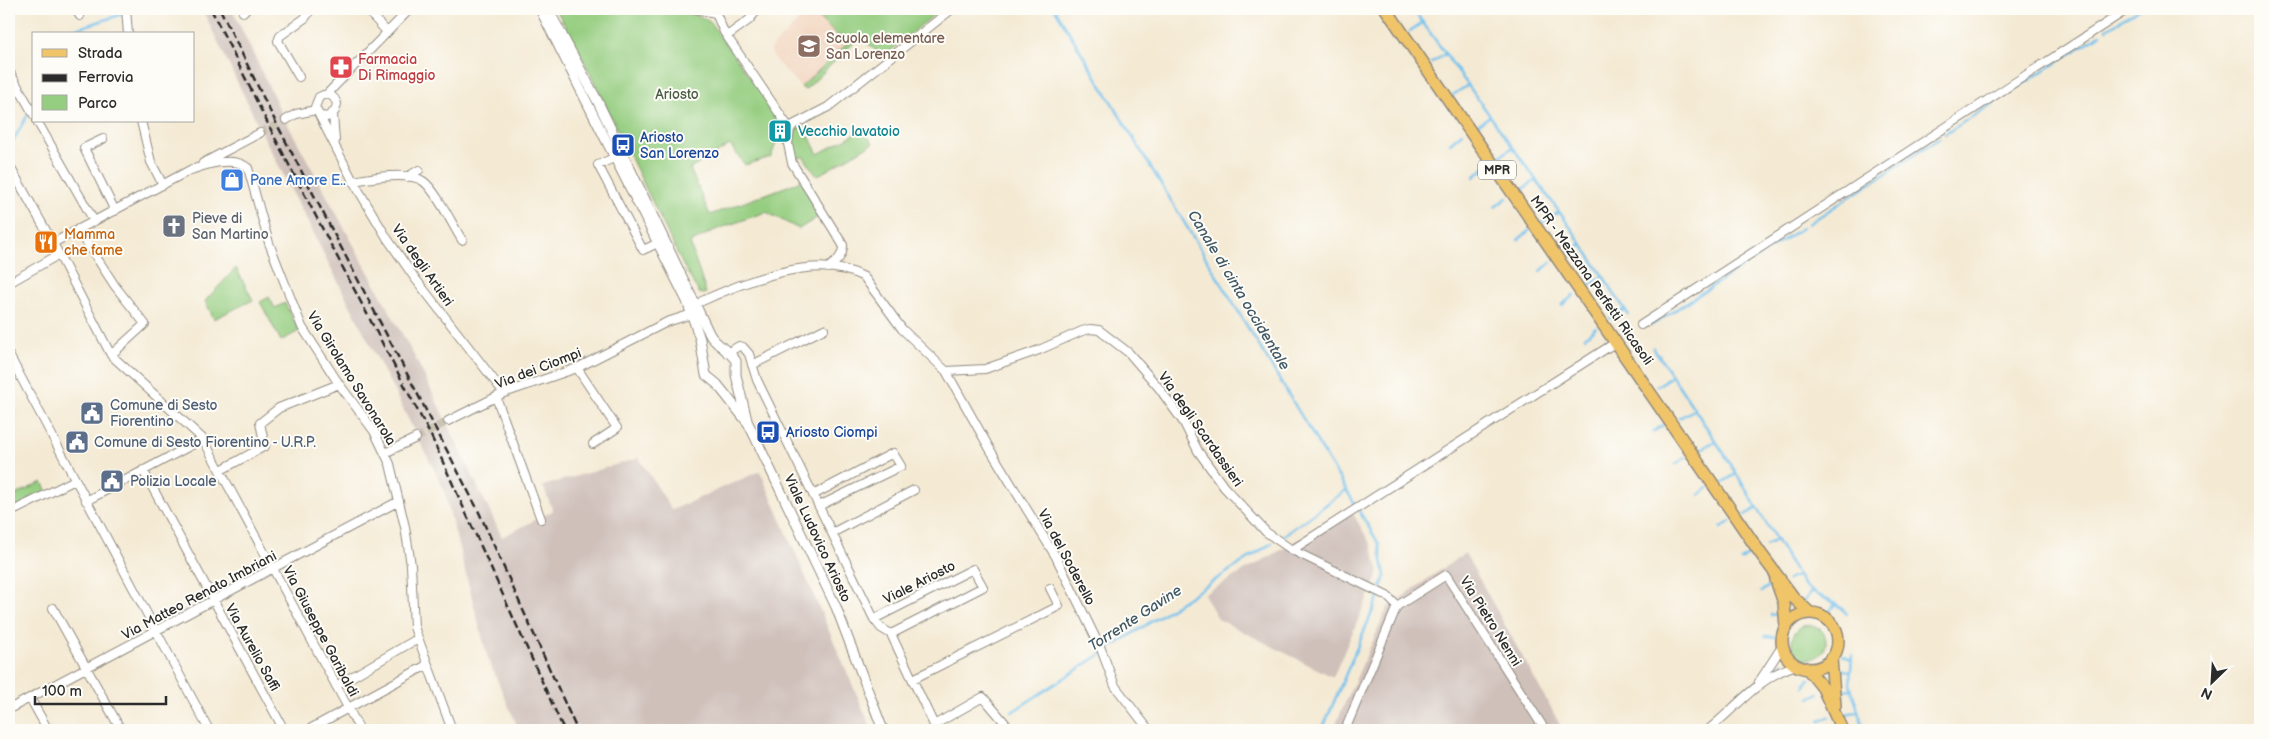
<svg xmlns="http://www.w3.org/2000/svg" width="2269" height="739" font-family="'Balsamiq Sans',sans-serif">
	<style>
		.built { fill: #f2d4be }
		.industrial { fill: #cfc0ba }
		.green { fill: #96ce81; stroke: #607c56 }
		.lines { fill: none; stroke-linecap: round; stroke-linejoin: round }
		.stream { stroke: #72c1ed; stroke-width: 2.5 }
		.minor-tunnel { stroke: #ccc4b2; stroke-width: 8; stroke-dasharray: 8 4; stroke-linecap: butt }
		.minor-casing { stroke: #908a80; stroke-width: 10 }
		.tertiary-casing { stroke: #908a80; stroke-width: 11 }
		.primary-casing { stroke: #908a80; stroke-width: 14 }
		.minor { stroke: #fff; stroke-width: 8 }
		.tertiary { stroke: #fff; stroke-width: 9 }
		.primary { stroke: #f0c469; stroke-width: 11 }
		.rail { stroke: #2b2b2b; stroke-width: 2.5; stroke-dasharray: 8 4; stroke-linecap: butt }
		.labels { text-anchor: middle; stroke-width: 4; stroke-linejoin: round; paint-order: stroke }
		.shield { fill: #fdfcf7; stroke: #6a6a68; stroke-width: 1 }
		.shield-label { font-size: 12px; font-weight: bold; fill: #2b2b2b }
		.education-label { font-size: 14px; fill: #785e54; stroke: #fdfcf7; text-anchor: start }
		.health-label { font-size: 14px; fill: #be3a42; stroke: #fdfcf7; text-anchor: start }
		.park-label { font-size: 14px; fill: #4b5c45; stroke: #fdfcf7 }
		.culture-label { font-size: 14px; fill: #0d838f; stroke: #fdfcf7; text-anchor: start }
		.transit-label { font-size: 14px; fill: #164399; stroke: #fdfcf7; text-anchor: start }
		.shop-label { font-size: 14px; fill: #366cbe; stroke: #fdfcf7; text-anchor: start }
		.worship-label { font-size: 14px; fill: #5b616d; stroke: #fdfcf7; text-anchor: start }
		.food-label { font-size: 14px; fill: #c56008; stroke: #fdfcf7; text-anchor: start }
		.street-label { font-size: 14px; fill: #2b2b2b; stroke: #fdfcf7 }
		.service-label { font-size: 14px; fill: #4e5e75; stroke: #fdfcf7; text-anchor: start }
		.water-label { font-size: 15px; font-style: italic; fill: #405865; stroke: #fdfcf7 }
	</style>
	<rect width="100%" height="100%" fill="#fdfcf7"/>
	<filter id="ink" filterUnits="userSpaceOnUse"><feTurbulence type="fractalNoise" baseFrequency=".02" numOctaves="2"/><feDisplacementMap in="SourceGraphic" scale="10" xChannelSelector="R" yChannelSelector="G"/><feConvolveMatrix kernelMatrix="1 2 1 2 8 2 1 2 1" color-interpolation-filters="sRGB"/></filter>
	<filter id="wash" filterUnits="userSpaceOnUse"><feTurbulence type="fractalNoise" baseFrequency=".0096" numOctaves="4" result="noise"/><feDisplacementMap in="SourceGraphic" scale="20" xChannelSelector="R" yChannelSelector="G"/><feGaussianBlur stdDeviation="1.12" result="paint"/><feColorMatrix in="noise" values="0 0 0 0 0 0 0 0 0 0 0 0 0 0 0 0 0 1.4 0 .05"/><feComposite in="paint" operator="in"/></filter>
	<g filter="url(#wash)">
		<rect width="100%" height="100%" fill="#f4ead4"/>
		<!-- built -->
		<path class="built" d="M810,10L848,44L801,87L775,60L770,49Z"/>
		<!-- industrial -->
		<path class="industrial" d="M202,9H232L281,112L418,363L502,537L553,511L543,486L639,458L672,510L760,471L872,730H519L488,659L443,487L263,135Z
			M1351,510L1371,545L1379,572L1333,677L1218,619L1204,594Z
			M1465,553L1563,730H1333L1388,607Z"/>
		<!-- green -->
		<path class="green" d="M556,9H672L692,12L710,22L783,123L771,157L745,165L730,145L690,169L710,215L801,181L821,215L799,229L766,212L715,230L690,243L706,293L704,294L699,293L683,265L580,53Z
			M809,9H941L883,57L860,37L805,90L801,87L847,44Z
			M804,126L818,154L862,130L873,143L817,176L803,156L794,161L791,144L793,131Z
			M236,268L253,300L214,319L205,301Z
			M269,297L275,308L285,303L299,331L281,341L260,302Z
			M42,482L47,491L12,509L9,498Z
			M1792 642a17 17 0 1 1 34 0a17 17 0 1 1-34 0Z"/>
		<g class="lines">
			<!-- stream -->
			<path class="stream" d="M1055,9L1379,544L1385,576L1381,588
				M1413,9L1573,231L1628,314
				M133,10L135,9
				M2107,29L2139,9
				M1410,31L1423,22
				M60,34L123,14
				M1431,63L1445,54
				M1453,95L1468,85
				M1476,126L1490,116
				M1945,134L2101,34
				M1450,143L1462,133
				M9,148L27,116
				M1497,158L1512,148
				M1474,177L1485,167
				M1520,191L1536,180
				M1495,207L1507,198
				M1542,223L1559,212
				M1808,224L1940,138
				M1518,240L1530,230
				M1564,255L1581,244
				M1540,272L1551,262
				M1587,287L1603,276
				M1562,305L1574,295
				M1610,318L1625,309
				M1652,325L1802,228
				M1585,337L1596,327
				M1653,347L1725,455L1803,584C1816,598 1835,599 1847,614
				M1657,386L1672,376
				M1679,418L1694,410
				M1653,432L1663,425
				M1700,450L1715,441
				M1676,464L1686,457
				M1723,482L1736,474
				M1699,495L1708,488
				M1745,515L1757,508
				M1721,528L1731,521
				M1279,539L1346,490
				M1766,545L1776,540
				M1741,560L1751,553
				M1788,580L1798,575
				M1761,592L1770,585
				M1804,601L1811,592
				M1829,612L1836,603
				M1771,615L1781,614
				M1765,636L1775,637
				M1842,655L1851,659
				M1852,655L1850,684L1864,730
				M1775,668L1782,663
				M1835,668L1849,671
				M1804,688L1809,679
				M1837,691L1851,689
				M1810,698L1819,693
				M1012,712L1272,543
				M1844,714L1857,712
				M1820,721L1829,717
				M984,730L997,722
				M1322,730L1379,596"/>
		</g>
	</g>
	<g filter="url(#ink)">
		<g class="lines">
			<!-- minor-tunnel -->
			<path class="minor-tunnel" d="M260,133L286,120
				M416,438L448,421"/>
			<!-- minor casing -->
			<g class="minor-casing">
				<path id="minor" d="M75,9L80,16
					M126,9L128,34
					M366,9L387,32
					M695,9L716,13
					M714,9L724,32L790,129L788,144L792,163L843,245C843,257 837,261 828,268
					M243,12L246,9
					M727,36L749,20L758,9
					M9,71L34,115
					M299,77L278,41L280,36L305,18L308,14L304,9
					M327,94L410,9
					M333,114L335,141
					M321,116L327,117L335,111L337,104C334,95 328,92 319,97L315,107L353,181L387,238L414,277L504,393
					M286,120L296,114L316,110
					M37,121L94,221
					M141,121L151,162L163,185
					M790,129L793,125L828,107L952,9
					M103,139L84,148L115,211
					M618,156L598,165L643,250L658,243
					M203,163L260,133
					M9,165L53,243L111,355L203,439L360,730
					M188,171C205,165 233,155 248,168L269,243L302,327L339,384L374,431L390,464L405,527L411,565L414,627L452,730
					M407,177L419,170
					M353,181C370,178 408,171 423,181C436,190 453,226 462,240
					M78,229L115,286L145,324L111,355
					M53,243L192,169
					M9,283L58,255
					M702,301C746,281 817,252 864,277L902,329L946,371L985,369L1039,350L1082,331L1090,329L1099,330L1129,353L1159,388L1184,423L1198,451L1224,487L1266,532L1292,550L1387,596L1397,606
					M1641,325L2128,9
					M727,353L739,346L743,347L749,354L757,380L874,619L881,628L891,634L934,725L983,697L1011,730
					M9,355L209,730
					M752,365L824,329
					M577,368L617,428L593,444
					M946,371L991,451L1056,557L1101,649L1115,686L1149,730
					M496,397L541,519
					M448,421L504,393L577,368L667,322L692,314
					M385,453L416,438
					M143,470L284,730
					M221,470L265,446L260,423L279,408L339,384
					M813,495L893,453L901,466L819,506
					M86,501L203,439
					M9,513L75,480
					M832,533L914,490
					M1292,550L1610,346
					M1397,606L1446,575L1545,730
					M53,608L121,730
					M874,619L973,569L983,587L891,634
					M913,679L1059,606L1050,588
					M1759,682L1783,645
					M336,686L417,639
					M30,698L48,730
					M9,709L399,501
					M308,730L427,665
					M1345,730L1397,606
					M1708,730C1737,707 1759,676 1797,665"/>
			</g>
			<!-- tertiary casing -->
			<g class="tertiary-casing">
				<path id="tertiary" d="M540,9L687,301L700,339L706,375L717,384L748,423L755,437L836,607L883,730
					M548,9L598,102L710,335C717,346 729,350 736,361V375L747,420"/>
			</g>
			<!-- primary casing -->
			<g class="primary-casing">
				<path id="primary" d="M1386,9L1761,554L1793,597L1810,613
					M1776,580L1784,603L1786,627
					M1782 641a28 28 0 1 1 56 0a28 28 0 1 1-56 0Z
					M1831,659L1835,705
					M1807,668L1823,688L1842,730"/>
			</g>
			<!-- minor -->
			<use href="#minor" class="minor"/>
			<!-- tertiary -->
			<use href="#tertiary" class="tertiary"/>
			<!-- primary -->
			<use href="#primary" class="primary"/>
			<!-- rail -->
			<path class="rail" d="M211,9L275,138L432,438L564,730
				M220,9L270,111L478,510L577,730"/>
		</g>
	</g>
	<!-- icons -->
	<defs>
		<g id="school-square" transform="scale(1.25)"><rect x="-9" y="-9" width="18" height="18" rx="4" fill="#8d6e63" stroke="#fdfcf7"/><path d="M0-5L7-2L0 1L-7-2ZM-4 1L0 2.5L4 1V4Q0 6-4 4Z" fill="#fff"/></g>
		<g id="pharmacy-square" transform="scale(1.25)"><rect x="-9" y="-9" width="18" height="18" rx="4" fill="#e0444e" stroke="#fdfcf7"/><path d="M-2-6h4v4h4v4h-4v4h-4v-4h-4v-4h4Z" fill="#fff"/></g>
		<g id="building-square" transform="scale(1.25)"><rect x="-9" y="-9" width="18" height="18" rx="4" fill="#0f9aa8" stroke="#fdfcf7"/><path d="M-4-6H4V6H1V3H-1V6H-4ZM-2.5-4.3h1.7v1.8h-1.7ZM.8-4.3h1.7v1.8H.8ZM-2.5-1h1.7V.8h-1.7ZM.8-1h1.7V.8H.8Z" fill="#fff"/></g>
		<g id="bus-square" transform="scale(1.25)"><rect x="-9" y="-9" width="18" height="18" rx="4" fill="#1a4fb4" stroke="#fdfcf7"/><path d="M-5-6H5V4H4V6H2V4H-2V6H-4V4H-5ZM-3.5-4V0h7V-4ZM-3.5 1.2v1.5H-2V1.2ZM2 1.2v1.5H3.5V1.2Z" fill="#fff"/></g>
		<g id="shop-square" transform="scale(1.25)"><rect x="-9" y="-9" width="18" height="18" rx="4" fill="#3f7fe0" stroke="#fdfcf7"/><path d="M-5-2.5h2.3a2.7 3.5 0 0 1 5.4 0H5L5.5 6h-11ZM-1.5-2.5h3a1.5 2.3 0 0 0-3 0Z" fill="#fff"/></g>
		<g id="church-square" transform="scale(1.25)"><rect x="-9" y="-9" width="18" height="18" rx="4" fill="#6b7280" stroke="#fdfcf7"/><path d="M-1.2-6h2.4v3.5h3.3v2.4h-3.3V6h-2.4V-.1h-3.3v-2.4h3.3Z" fill="#fff"/></g>
		<g id="restaurant-square" transform="scale(1.25)"><rect x="-9" y="-9" width="18" height="18" rx="4" fill="#e8710a" stroke="#fdfcf7"/><path d="M-5-6h1v4h1v-4h1v4h1v-4h1v5L-1.5 .5V6h-2V.5L-5-1ZM5-6V6H3V1.5H1.5Q1.5-4 5-6Z" fill="#fff"/></g>
		<g id="civic-square" transform="scale(1.25)"><rect x="-9" y="-9" width="18" height="18" rx="4" fill="#5c6f8a" stroke="#fdfcf7"/><path d="M-.6-6.5H3V-4.5H.6V-3L4-1V1h2V6H-6V1h2V-1L-.6-3ZM-1.2 2.5V6h2.4V2.5Z" fill="#fff"/></g>
	</defs>
	<g fill-rule="evenodd">
		<use href="#school-square" x="809" y="46"/>
		<use href="#pharmacy-square" x="341" y="67"/>
		<use href="#building-square" x="780" y="131"/>
		<use href="#bus-square" x="623" y="145"/>
		<use href="#shop-square" x="232" y="180"/>
		<use href="#church-square" x="174" y="226"/>
		<use href="#restaurant-square" x="46" y="242"/>
		<use href="#civic-square" x="92" y="413"/>
		<use href="#bus-square" x="768" y="432"/>
		<use href="#civic-square" x="77" y="442"/>
		<use href="#civic-square" x="112" y="481"/>
	</g>
	<g class="labels">
		<!-- shield labels -->
		<rect class="shield" x="1478" y="160.5" width="38" height="19" rx="4"/>
		<g class="shield-label">
			<text x="1497" y="174">MPR</text>
		</g>
		<!-- education labels -->
		<g class="education-label">
			<text x="826" y="43">Scuola elementare<tspan x="826" dy="16">San Lorenzo</tspan></text>
		</g>
		<!-- health labels -->
		<g class="health-label">
			<text x="358" y="64">Farmacia<tspan x="358" dy="16">Di Rimaggio</tspan></text>
		</g>
		<!-- park labels -->
		<g class="park-label">
			<text x="677" y="99">Ariosto</text>
		</g>
		<!-- culture labels -->
		<g class="culture-label">
			<text x="798" y="136">Vecchio lavatoio</text>
		</g>
		<!-- transit labels -->
		<g class="transit-label">
			<text x="640" y="142">Ariosto<tspan x="640" dy="16">San Lorenzo</tspan></text>
			<text x="786" y="437">Ariosto Ciompi</text>
		</g>
		<!-- shop labels -->
		<g class="shop-label">
			<text x="250" y="185">Pane Amore E..</text>
		</g>
		<!-- worship labels -->
		<g class="worship-label">
			<text x="192" y="223">Pieve di<tspan x="192" dy="16">San Martino</tspan></text>
		</g>
		<!-- food labels -->
		<g class="food-label">
			<text x="64" y="239">Mamma<tspan x="64" dy="16">che fame</tspan></text>
		</g>
		<!-- street labels -->
		<g class="street-label">
			<text transform="translate(423 265) rotate(55)" y="5">Via degli Artieri</text>
			<text transform="translate(1592 280) rotate(55)" y="5">MPR - Mezzana Perfetti Ricasoli</text>
			<text transform="translate(538 368) rotate(-21)" y="5">Via dei Ciompi</text>
			<text transform="translate(352 378) rotate(58)" y="5">Via Girolamo Savonarola</text>
			<text transform="translate(1201 429) rotate(55)" y="5">Via degli Scardassieri</text>
			<text transform="translate(818 538) rotate(65)" y="5">Viale Ludovico Ariosto</text>
			<text transform="translate(1067 557) rotate(62)" y="5">Via del Soderello</text>
			<text transform="translate(919 582) rotate(-27)" y="5">Viale Ariosto</text>
			<text transform="translate(199 595) rotate(-28)" y="5">Via Matteo Renato Imbriani</text>
			<text transform="translate(1491 621) rotate(58)" y="5">Via Pietro Nenni</text>
			<text transform="translate(321 631) rotate(62)" y="5">Via Giuseppe Garibaldi</text>
			<text transform="translate(253 647) rotate(61)" y="5">Via Aurelio Saffi</text>
		</g>
		<!-- service labels -->
		<g class="service-label">
			<text x="110" y="410">Comune di Sesto<tspan x="110" dy="16">Fiorentino</tspan></text>
			<text x="94" y="447">Comune di Sesto Fiorentino - U.R.P.</text>
			<text x="130" y="486">Polizia Locale</text>
		</g>
		<!-- water labels -->
		<g class="water-label">
			<text transform="translate(1239 290) rotate(59)" y="5">Canale di cinta occidentale</text>
			<text transform="translate(1135 618) rotate(-33)" y="5">Torrente Gavine</text>
		</g>
	</g>
	<!-- margin -->
	<rect width="2269" height="739" fill="none" stroke="#fdfcf7" stroke-width="30"/>
	<!-- legend -->
	<rect x="32" y="32" width="162" height="90" fill="#fdfcf7" stroke="#a9a8a5"/>
	<rect x="42" y="49" width="25" height="8" fill="#f0c469" stroke="#a9a8a5"/>
	<text x="78" y="58" font-size="15" fill="#2b2b2b">Strada</text>
	<rect x="42" y="74" width="25" height="8" fill="#2b2b2b" stroke="#a9a8a5"/>
	<text x="78" y="82" font-size="15" fill="#2b2b2b">Ferrovia</text>
	<rect x="42" y="95" width="25" height="15" fill="#96ce81" stroke="#a9a8a5"/>
	<text x="78" y="108" font-size="15" fill="#2b2b2b">Parco</text>
	<!-- north arrow -->
	<g transform="translate(2212 682) rotate(205)" stroke="#fdfcf7" stroke-width="4" paint-order="stroke">
	<path d="M0-4L9 19L0 12L-9 19Z" fill="#2b2b2b"/>
	<text y="-8" font-size="14" font-weight="bold" text-anchor="middle" fill="#2b2b2b">N</text>
	</g>
	<!-- scale -->
	<path d="M35 696v8h131v-8" fill="none" stroke="#2b2b2b" stroke-width="2.5"/>
	<text x="42" y="696" font-size="15" fill="#2b2b2b" stroke="#fdfcf7" stroke-width="4" paint-order="stroke">100 m</text>
</svg>
